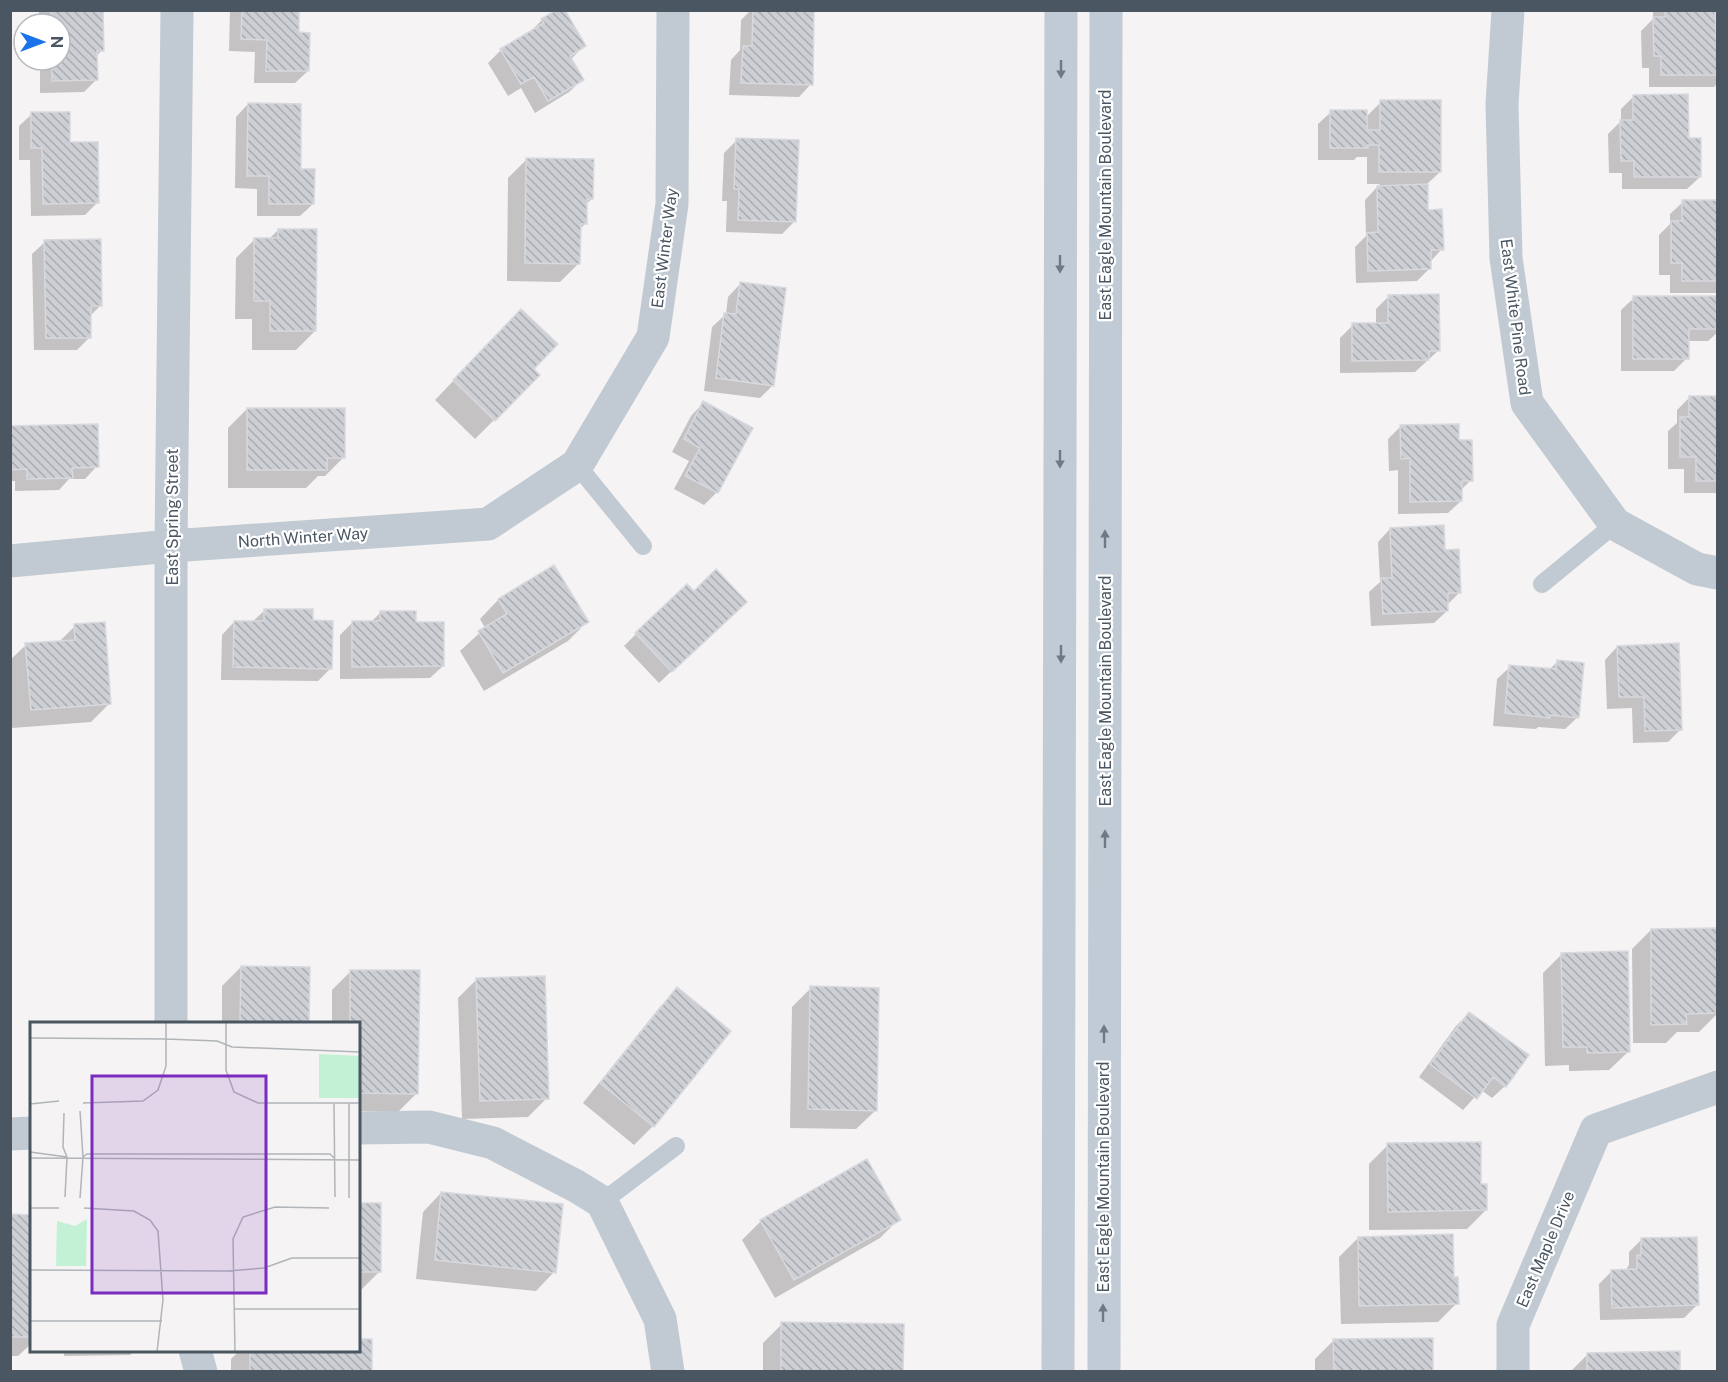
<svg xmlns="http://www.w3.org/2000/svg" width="1728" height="1382" font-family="'Public Sans',sans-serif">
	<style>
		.shadow { fill: #0003 }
		.building { fill: url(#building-back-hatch); stroke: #d7d9de; stroke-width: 1.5 }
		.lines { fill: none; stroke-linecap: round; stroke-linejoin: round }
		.lane { stroke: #c1cad2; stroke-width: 18 }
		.street { stroke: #c1cad2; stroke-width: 33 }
		.secondary { stroke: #c1cbd6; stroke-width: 33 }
		.oneway { fill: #6e7984 }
		.labels { text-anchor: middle; stroke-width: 4.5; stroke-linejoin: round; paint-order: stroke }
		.street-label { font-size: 16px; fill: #4a5661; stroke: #fff }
		.inset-road { fill: none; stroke: #b1b4b9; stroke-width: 1.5 }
		.view { fill: #7b2cbf; fill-opacity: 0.15; stroke: #7b2cbf; stroke-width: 3 }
		.inset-edge { fill: none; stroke: #4a5661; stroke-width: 3 }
	</style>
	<defs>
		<pattern id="building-back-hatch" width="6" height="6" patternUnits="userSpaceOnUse" patternTransform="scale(1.5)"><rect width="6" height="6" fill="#cdcfd5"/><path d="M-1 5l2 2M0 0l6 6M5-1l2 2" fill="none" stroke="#a8abb0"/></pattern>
	</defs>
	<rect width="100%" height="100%" fill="#f5f3f3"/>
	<!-- shadow -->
	<path class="shadow" d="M39,10H102V50L96,57V80L84,92L40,93V60H60V24H39Z
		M230,10H298L297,34L308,71L295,83H254L255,52L229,51Z
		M751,10H813L811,84L799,97L729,95L731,60L740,50L741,20Z
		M1653,10H1714V38H1718V83L1714,87H1649V68H1642L1641,31L1653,19Z
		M542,20L584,46L570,60L582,80L569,92L535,113L521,88L508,96L488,63L501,50L530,32Z
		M1634,96L1687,140L1700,177L1687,189H1622V173H1609L1608,134L1621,121V109Z
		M1381,102L1440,172L1426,185L1427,211L1442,249L1430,262V268L1417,281L1356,283L1355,247L1366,236L1365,200L1380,184H1367V157H1357L1354,160H1318V124L1331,112L1366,117Z
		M248,104L313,204L300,216H257V189L235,188L236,117Z
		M32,114L69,144L97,203L85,215L31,216L30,160H19V126Z
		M737,140L795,221L782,234L726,232L727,201H722L724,153Z
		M527,159L592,199L586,204V223L579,230V263L560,282L507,281L508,178Z
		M1683,202H1718V293H1670V275H1659V235L1670,224V214Z
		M278,230L315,331L296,350H252V319H235L236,258L255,239H269Z
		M45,242L101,305L89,317L90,337L77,350H34L32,254Z
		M740,284L773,385L760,398L704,391L712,327L726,314L728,297Z
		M1389,296L1439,350L1415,372L1340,373V338L1353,325H1376V309Z
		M1718,297V332L1708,341H1687V358L1674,371H1621V310L1634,298Z
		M502,330L532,369L494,420L475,439L435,400Z
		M1689,398H1718V493H1684V469H1668V431L1677,423V410Z
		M703,403L717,492L704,505L674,489L689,461L672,452L691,416Z
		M247,409L344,457L325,476H318L306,488H228V428Z
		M1401,426L1457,442L1471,480L1460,491L1461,501L1448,513L1398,514V470L1389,471L1388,439Z
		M10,427L97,466L85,479H69L59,490L15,491V481H10Z
		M1390,529L1444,552L1460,592L1447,605V611L1434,623L1371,626L1369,592L1380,582L1378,542Z
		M554,567L587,622L568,641L484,691L460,651L485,628L480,619L498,600Z
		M694,593L732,614L659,683L624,646L636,634Z
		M265,610L331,668L318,681L221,680L222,635L234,622H252Z
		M380,613L415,623L443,666L430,678L340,679V635L353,622H371Z
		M75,626L110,703L91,722L12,728L10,660L26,645L58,643Z
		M1617,647L1681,729L1668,742L1633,743L1632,708L1607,709L1605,660Z
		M1557,662L1578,717L1565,729L1538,727L1536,729L1493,726L1497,679L1510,667L1549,670Z
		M1651,930H1717L1718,1013L1699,1032H1677L1666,1043H1633L1632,949Z
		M1562,954L1628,1052L1609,1070L1569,1071V1065L1545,1066L1543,973Z
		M241,967L308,1024H222V986Z
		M351,971L417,1093L398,1112L358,1111V1024H332V990Z
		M477,979L547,1098L528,1117L462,1119L458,998Z
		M811,988L875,1111L856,1129L790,1128L792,1007Z
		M677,989L653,1126L634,1145L583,1103L659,1008Z
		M1469,1013L1505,1086L1492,1098L1481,1090L1463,1110L1419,1077L1456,1026Z
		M1388,1145L1486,1210L1467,1229L1369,1230V1164Z
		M441,1193L554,1272L536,1291L416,1279L423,1212Z
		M358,1205L379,1272L360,1291H358Z
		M10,1215L32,1216V1343L18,1356H10Z
		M899,1219L880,1238L775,1298L742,1240L761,1221Z
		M1358,1238L1453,1279L1457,1303L1438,1322L1341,1324L1339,1257Z
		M1641,1240L1697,1305L1684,1318L1600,1320L1599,1284L1612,1271H1625L1629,1265V1252Z
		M782,1324L902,1372H763V1343Z
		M1334,1340L1432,1372H1315V1359Z
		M64,1350H135L130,1355L64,1356Z
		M240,1350H358L370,1372H231V1359Z
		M1587,1355L1679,1372H1570Z"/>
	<!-- building -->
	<path class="building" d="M51,10H103L104,51H97L98,80L52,81V60H60V24H52Z
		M242,10H299V32L310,33L309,71H266L267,40L241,39Z
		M556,10H565L586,46L570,56L584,80L548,101L534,77L521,84L500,49L544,23L541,19Z
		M753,10H814L813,85L741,83L743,46H752Z
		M1665,10H1715L1718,75H1661V56H1654L1653,17H1665Z
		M1688,94L1689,138H1701V177H1634V161H1621L1620,120H1633V95Z
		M1380,100H1441V172H1379V145H1368V148H1330V110H1367V130H1380Z
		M248,103L301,104V169H315L314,204H269V176H247Z
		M31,112H70V142H98L99,203L43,204L42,148H31Z
		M736,138L799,140L796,222L738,220L739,189H734Z
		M526,158L594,159L593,199H587V224H581L580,264L525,263Z
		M1428,184V210L1442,209L1444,250H1431V269L1368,271L1367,233L1378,232L1377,186Z
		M1682,200H1718V281H1682V263H1671V221H1682Z
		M278,229H317L316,331H270V301H254V238H278Z
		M101,239L102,306H91V338H46L44,240Z
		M740,282L786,288L774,386L716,378L724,313L736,314Z
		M1439,294L1440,351H1429V360L1352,361V323H1388V295Z
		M1633,296H1718V329H1689V359H1633Z
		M521,309L558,344L534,369L540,375L495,421L453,380Z
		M1689,396H1718V481H1696V457H1680V417H1689Z
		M703,401L753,428L718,493L685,476L700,448L684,439Z
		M247,408H345V458H327V470H247Z
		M98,424L99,467L72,468L73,478L27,479V469L10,470V426Z
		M1459,424V440H1472L1473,481H1462V501L1410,502V458L1401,459L1400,425Z
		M1444,525L1445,550L1459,549L1461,593H1448V611L1383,614L1381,578H1392L1390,528Z
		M554,565L589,622L503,673L478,631L507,614L498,599Z
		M716,569L747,602L672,672L635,633L687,584L694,591Z
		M264,609H313V620L333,621L332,669L233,667L234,621H264Z
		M380,611H416V622H444V666L352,667V621H380Z
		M105,622L111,704L31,710L25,643L75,640L74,624Z
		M1679,643L1682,730L1645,731L1644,697H1619L1617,646Z
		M1557,660L1584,663L1579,718L1550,715V718L1505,713L1509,665L1556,669Z
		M1718,928V1013L1686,1014L1687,1024L1651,1025V929Z
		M1628,951L1630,1052L1587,1053V1047H1563L1561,953Z
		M241,966L310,967L309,1024H240Z
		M350,970H420L418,1094L358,1093V1024H350Z
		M545,976L549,1099L480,1101L476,978Z
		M810,986L879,988L877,1111L808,1109Z
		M677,987L731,1031L654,1127L600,1083Z
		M1469,1012L1529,1055L1506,1087L1493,1077L1477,1099L1430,1064Z
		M1481,1142V1184H1487V1210L1388,1212L1387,1143Z
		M867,1159L901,1220L794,1280L760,1220Z
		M441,1192L563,1204L556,1273L435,1260Z
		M358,1203H381V1272H358Z
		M10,1214L32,1215V1337H10Z
		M1453,1234L1454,1277H1458L1459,1304L1359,1306L1358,1237Z
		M1697,1237L1699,1305L1612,1308L1611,1270L1637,1269V1255H1641V1238Z
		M781,1322L904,1324L903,1372H781Z
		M1433,1338V1372H1334L1333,1339Z
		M358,1339H372V1372H250V1350H358Z
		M1680,1351V1372H1587V1353Z"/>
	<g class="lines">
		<!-- lane -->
		<path class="lane" d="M577,465L643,546
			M1542,584L1615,524
			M602,1202L676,1146"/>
		<!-- street -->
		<path class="street" d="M1508,10L1502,104L1506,258L1527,403L1615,524L1697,569L1718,573
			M10,561L171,546L488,524L577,465L653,337L672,204L673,10
			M171,1024V546L177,10
			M358,1128L429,1127L493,1143L576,1186L602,1202L660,1319L668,1372
			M10,1134L32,1133
			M195,1350L201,1372
			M1513,1372V1325L1596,1130L1718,1087"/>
		<!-- secondary -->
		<path class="secondary" d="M1058,1372L1061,10
			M1104,1372L1106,10"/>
	</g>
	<!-- one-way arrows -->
	<defs><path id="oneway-solid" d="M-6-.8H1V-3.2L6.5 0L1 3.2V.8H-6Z" transform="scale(1.5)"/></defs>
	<g class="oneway">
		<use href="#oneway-solid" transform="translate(1061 69) rotate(90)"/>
		<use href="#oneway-solid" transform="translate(1060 264) rotate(90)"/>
		<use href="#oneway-solid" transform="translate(1060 459) rotate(90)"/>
		<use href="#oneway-solid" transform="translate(1105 539) rotate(-90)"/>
		<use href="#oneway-solid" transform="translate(1061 654) rotate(90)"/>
		<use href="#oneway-solid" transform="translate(1105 839) rotate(-90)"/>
		<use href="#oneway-solid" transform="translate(1104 1034) rotate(-90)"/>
		<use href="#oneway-solid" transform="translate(1103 1313) rotate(-90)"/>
	</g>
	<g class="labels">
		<!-- street labels -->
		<g class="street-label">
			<text transform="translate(1105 205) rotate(-90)" y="6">East Eagle Mountain Boulevard</text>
			<text transform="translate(664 248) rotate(-83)" y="6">East Winter Way</text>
			<text transform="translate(1516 317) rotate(83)" y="6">East White Pine Road</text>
			<text transform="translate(172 517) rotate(-90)" y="6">East Spring Street</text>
			<text transform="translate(303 537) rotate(-4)" y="6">North Winter Way</text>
			<text transform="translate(1105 691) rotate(-90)" y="6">East Eagle Mountain Boulevard</text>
			<text transform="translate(1103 1177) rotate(-90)" y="6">East Eagle Mountain Boulevard</text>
			<text transform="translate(1545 1249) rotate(-67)" y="6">East Maple Drive</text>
		</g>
	</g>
	<!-- overview -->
	<g transform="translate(30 1022)">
		<rect width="330" height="330" fill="#f5f3f3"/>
		<path d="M289,32L330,34V76H289ZM57,197L56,244H26L27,199L45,204Z" fill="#c3f1d5"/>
		<path class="inset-road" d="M196,0V48L204,70L228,81H330M0,16L136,17L187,19L202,25L330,30M53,81L113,79L128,68L136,44V0M319,81V176M0,82L29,79M304,82L305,175M50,89L53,135L50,176M34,91L33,125L37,135M0,130L37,135M53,135L57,132H300L304,136M0,136L330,138M35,175L37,135M0,186H29M54,186L104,189L120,198L128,209L133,278L127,330M0,248L198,249L234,246L262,236H330M205,287H330M0,299H132M205,330L203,217L213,195L245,185L299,186"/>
		<path class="view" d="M62,54H236V271H62Z"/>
		<rect width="330" height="330" class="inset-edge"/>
	</g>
	<!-- border -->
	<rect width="1728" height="1382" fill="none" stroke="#4a5661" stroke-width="24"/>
	<!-- north arrow -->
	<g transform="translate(42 42) rotate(90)"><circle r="28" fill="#ffffff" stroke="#b7bbc0" stroke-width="1.5"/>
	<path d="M0-4.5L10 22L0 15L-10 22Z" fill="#1a73e8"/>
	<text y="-9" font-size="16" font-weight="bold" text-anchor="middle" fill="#4a5661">N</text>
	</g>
</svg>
